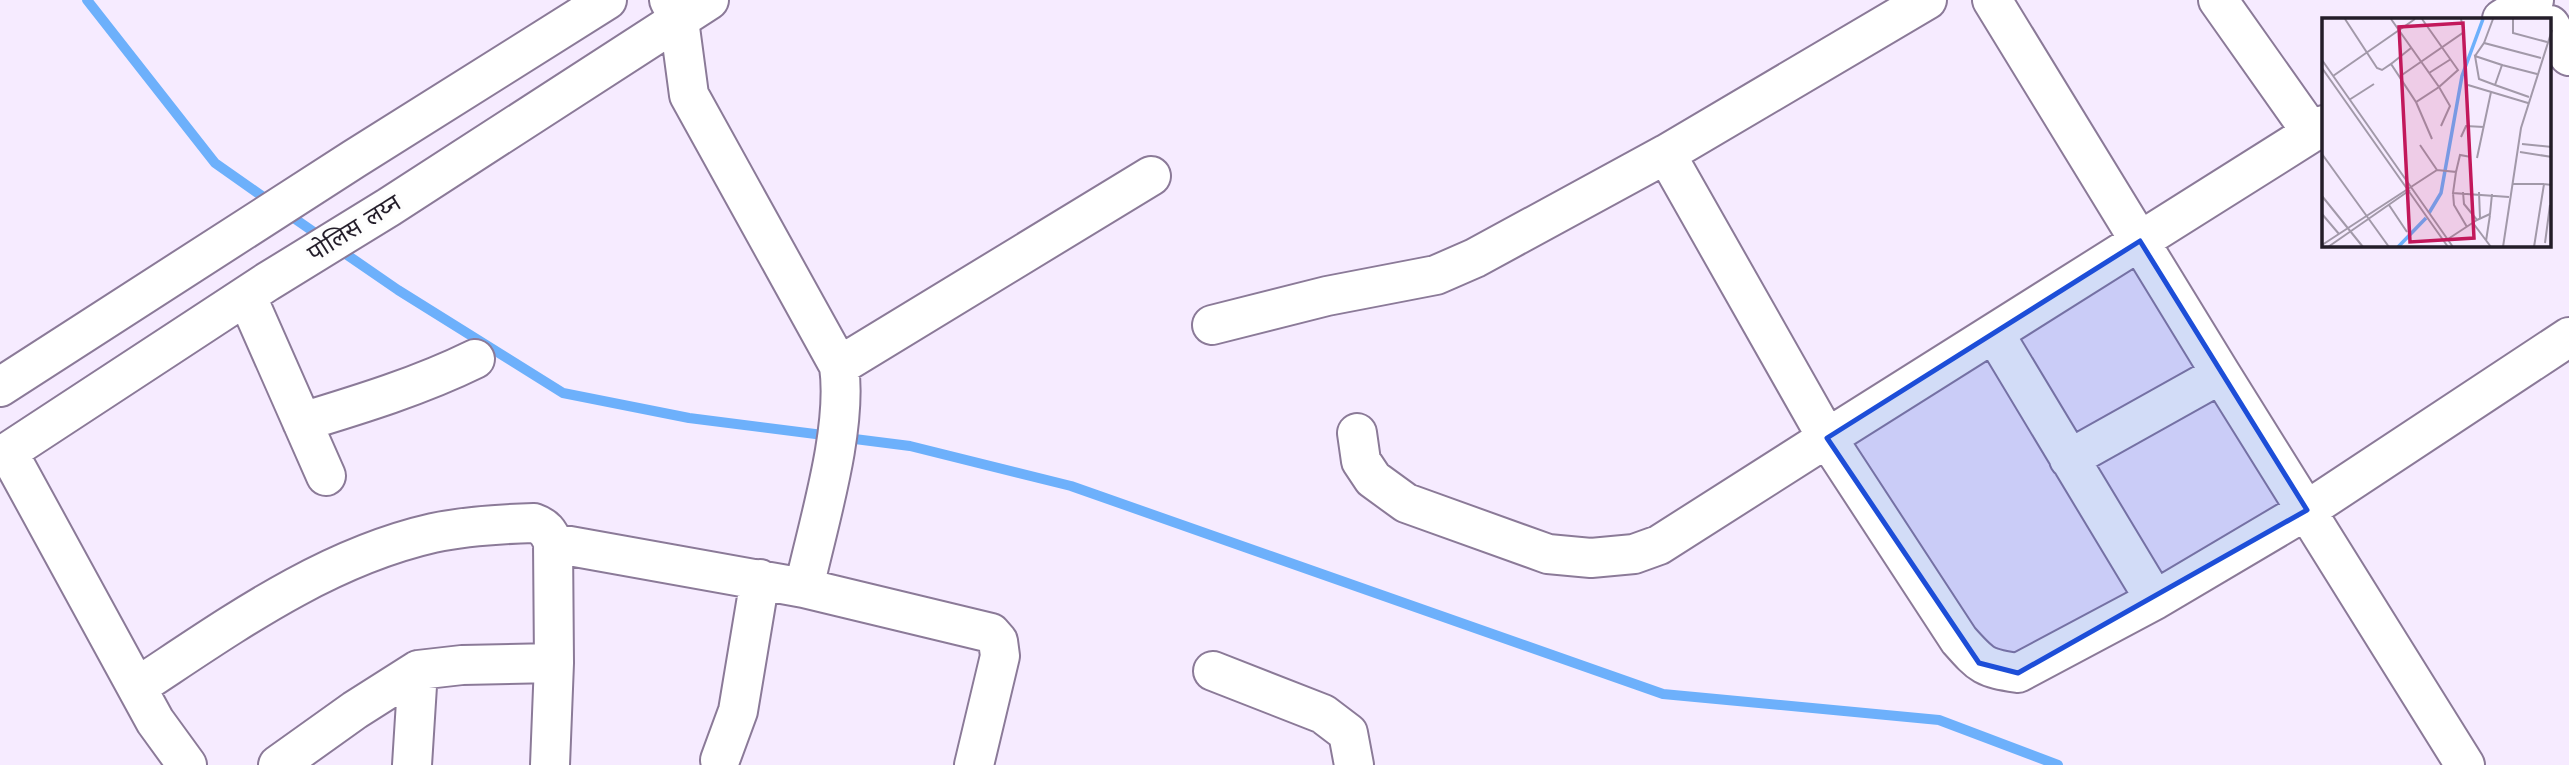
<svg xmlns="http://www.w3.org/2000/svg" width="2569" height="765" font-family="'Work Sans','Noto Sans Devanagari',sans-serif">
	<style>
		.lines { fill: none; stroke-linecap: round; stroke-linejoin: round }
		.stream { stroke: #6db0fb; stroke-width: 10 }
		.minor-casing { stroke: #8b7a98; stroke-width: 42 }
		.minor { stroke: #fff; stroke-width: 38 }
		.marked { fill: #1d4ed8; fill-opacity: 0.2; stroke: #1d4ed8; stroke-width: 5; stroke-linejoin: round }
		.labels { text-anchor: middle; stroke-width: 7; stroke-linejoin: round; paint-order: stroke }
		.street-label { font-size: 24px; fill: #231d29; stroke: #fdfdfd }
		.inset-river { fill: none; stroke: #6db0fb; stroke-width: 3.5 }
		.inset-road { fill: none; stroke: #a299a9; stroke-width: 2 }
		.view { fill: #c2185b; fill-opacity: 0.15; stroke: #c2185b; stroke-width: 3.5 }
		.inset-edge { fill: none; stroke: #231d29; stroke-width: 3.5 }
	</style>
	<rect width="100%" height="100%" fill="#f6ebff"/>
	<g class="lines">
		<!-- stream -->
		<path class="stream" d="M87,0L215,163L272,203
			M285,212L324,239
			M337,248L398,290L563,393L689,418L910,446L1071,486L1663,694L1939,720L2058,765"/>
		<!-- minor casing -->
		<g class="minor-casing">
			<path id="minor" d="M1927,0L1666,154L1827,438L2324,125
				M1992,0L2221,374L2465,765
				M2218,0L2312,133
				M2502,19L2534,0
				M2550,25L2569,56
				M247,297L326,476
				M1212,325L1327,296L1436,275L1475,258L1666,154
				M1994,333L2155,600
				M839,366L1151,176
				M0,387L354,159L607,0
				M302,422C361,404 420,386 475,359
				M1357,433L1361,461L1373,479L1406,503L1548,554L1591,558L1634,554L1659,545L1827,438L1959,640C1982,666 1984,668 2018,673L2155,600L2307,510L2569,337
				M8,452L155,721L187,765
				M0,457L267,282L389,207L709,0
				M2069,459L2221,374
				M804,588L991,633L998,641L1000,656L974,765
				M1213,671L1323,714L1348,733L1354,765
				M137,687C230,626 323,558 433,533C466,526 500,524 534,523C545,527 549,532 553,543
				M720,760L738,711L760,579
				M278,765L355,710L418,670L462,665L554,663
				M412,765L418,670
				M550,765L554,663L553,543L804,588C818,524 848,429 839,366L689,95L679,20L669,0"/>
		</g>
		<!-- minor -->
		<use href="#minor" class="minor"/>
	</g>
	<!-- marked area -->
	<path class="marked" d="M2140,241L2307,510L2018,673L1979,663L1827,438Z"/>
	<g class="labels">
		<!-- street labels -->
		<g class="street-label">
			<text transform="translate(354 228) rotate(-32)" y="8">पोलिस लय्न</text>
		</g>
	</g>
	<!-- overview -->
	<g transform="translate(2322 18)">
		<rect width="229" height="229" fill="#f6ebff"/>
		<path class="inset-river" d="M107,195L119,175L140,58L161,1M76,229L104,200"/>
		<path class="inset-road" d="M23,1L55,50L60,52L69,46L94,84L117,69L69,1M100,1L136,52L117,69L128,88L119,108M191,1V15L225,24M162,25L171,1M153,38L162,25L219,40M0,42L131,229M69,46L89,30M180,47L215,56M0,50L126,229M107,55L129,41M11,58L93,1M77,59L142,14L139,1M146,67L206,85M173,67L180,47L153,38L157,61L173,67L207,79M27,82L52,66M94,84L110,121M139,119L144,108L162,109M200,126L230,129M98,127L115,152M198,134L230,139M0,136L67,229M155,140L169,74M134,154L138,137L149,139M191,166H222M141,174L142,186L155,202L168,196L170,176M157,174L158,200M131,175L132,187L145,209M0,178L41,229M67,187L85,214M0,196L17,216M151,205L169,229M126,221L155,202M164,223L168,197M223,225L228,187M0,227L115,152L134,154L131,175L187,179M6,229L88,172M181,229L199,110L230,12M212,229L222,166L230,167"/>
		<path class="view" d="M141,5L152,220L88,224L77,9Z"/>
		<rect width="229" height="229" class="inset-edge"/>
	</g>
</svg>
